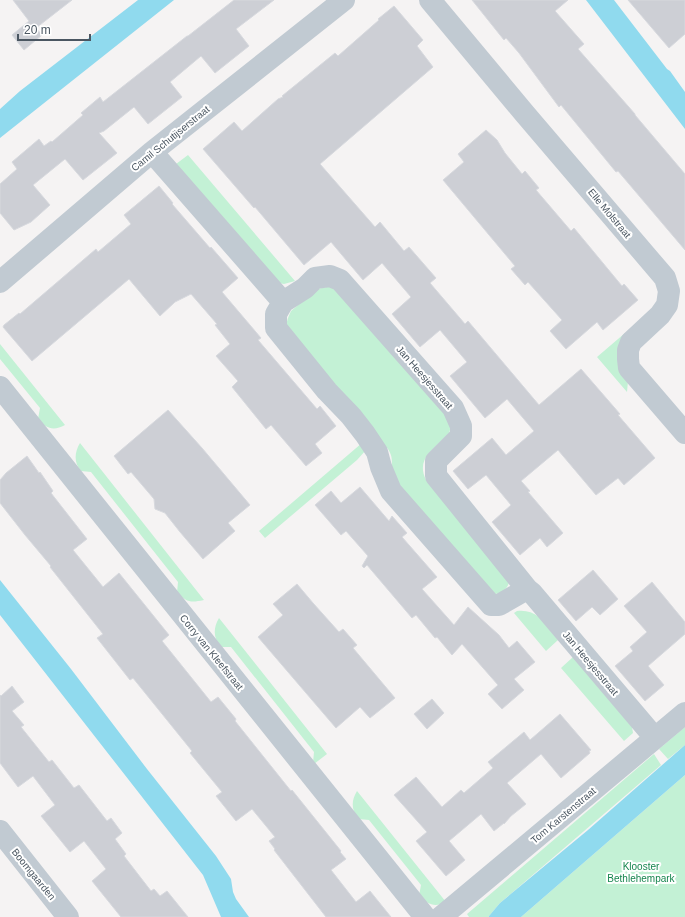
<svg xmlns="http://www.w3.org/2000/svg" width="685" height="917" font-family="Helvetica,sans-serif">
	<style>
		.green { fill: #c3f1d5 }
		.water { fill: #90daee }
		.building { fill: #cdcfd5; stroke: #d7d9de }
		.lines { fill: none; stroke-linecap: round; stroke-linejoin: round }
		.minor { stroke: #c1cad2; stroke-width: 22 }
		.labels { text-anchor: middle; stroke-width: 4; stroke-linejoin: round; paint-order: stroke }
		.street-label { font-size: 10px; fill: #4a5661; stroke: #fff }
		.park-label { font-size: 10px; fill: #17864f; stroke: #fff }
	</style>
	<rect width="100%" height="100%" fill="#f5f3f3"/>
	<!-- green -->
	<path class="green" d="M188,155L295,281L284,284L279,283L176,164Z
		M332,286L446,412C448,418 451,424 450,430C449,435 445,437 442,440C429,453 417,461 426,480L509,578C510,586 504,593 495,594L402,489C399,484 393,477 392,472C391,462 394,459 388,449L290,336L286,325L288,318L291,311L317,289Z
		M625,333L628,381L627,392L597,357Z
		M0,344L65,425C54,431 46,429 38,419L40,408L0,359Z
		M80,443L204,600C190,603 187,602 177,593L178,582L91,472L81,471C74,463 74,453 80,443Z
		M362,443L366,450L357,460L265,538L259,531Z
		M517,611C526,610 532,612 539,617L558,640L546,651L514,613Z
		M219,618L327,754L314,764L313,763L314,752L231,647H221C213,638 213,628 219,618Z
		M573,657L632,727L633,733L624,741L561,668Z
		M685,727V745L668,759L659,749Z
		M654,754L661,765L500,903L489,916V917H469L467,914Z
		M685,775V917H521Z
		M357,791L446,902C434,908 428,904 419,896L421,885L369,820L359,819C351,810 351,801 357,791Z"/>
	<!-- water -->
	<path class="water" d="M138,0H174L0,138V109L20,91Z
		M586,0H614L667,69L670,71L685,92V129Z
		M0,580L71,669L147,769L216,856L231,879L233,892L236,899L249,917H221L203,875L0,615Z
		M685,745V775L521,917H489V916L500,903L588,830Z"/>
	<!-- building -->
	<path class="building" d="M13,0H72L36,28L42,35L24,50L12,35L29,21Z
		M234,0H274L236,29L249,46L215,73L201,56L170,82L182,97L148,124L134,107L104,131L99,133L117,153L83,180L65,159L33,185L50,205L31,222L14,230L0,213V184L17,169L12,162L39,139L44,146L51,141L52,142L83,115L81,113L100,97L103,102L187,36H188Z
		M472,0H568L555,11L584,44L578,49L635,114V115L685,174V250L618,171L616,172L561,105L559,107L519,53L506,38L504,40Z
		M628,0H685V34L669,48Z
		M394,6L423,40L417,46L433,67L320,164L375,227L380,222L404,251L409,247L436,278L430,283L465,324L468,321L539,405L581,369L620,414L618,415L655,458L624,485L618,478L596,495L558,450L521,481L530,491L528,492L563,533L547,547L540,538L520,555L492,522L511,505L486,475L468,489L453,471L492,438L506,455L534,431L507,399L485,418L450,376L467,362L440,330L420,347L392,314L411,297L382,263L363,280L331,242L304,265L255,207L254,208L203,149L234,122L242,131L278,99L283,97L282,96L335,53L338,56L379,20L378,19Z
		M486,130L497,140L505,153L522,174L525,171L539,188L536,190L571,231L574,228L622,286L624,284L638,300L603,330L597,322L566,349L550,331L562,320L528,282L525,285L511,269L515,266L443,180L464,162L458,154Z
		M159,186L173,203L172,204L210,248L211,247L238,278L222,292L261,338L258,340L317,409L320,406L336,426L315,444L322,453L306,466L271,425L266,429L232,387L238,381L216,356L230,344L215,325L217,324L191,294L175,302L160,316L129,279L32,361L3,327L4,325L19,313L20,314L96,249L98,252L131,224L124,215Z
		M168,410L202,448L250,505L228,523L235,531L203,559L180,532L165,513L155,509L154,499L131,472L128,474L114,456Z
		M27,456L39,473L40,472L53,491L51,493L87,539L73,550L103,587L119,573L169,635L162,641L211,702L218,697L236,719L235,721L291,791L292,790L341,851L340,852L346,859L331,870L356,902L370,891L391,917H326L274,850L275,849L269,841L275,837L252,809L236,821L216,796L222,792L190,753L192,751L133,678L130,680L97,638L103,634L50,567L51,566L25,535L0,503V480L6,473Z
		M360,487L389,521L392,516L407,533L402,537L437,577L422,589L454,625L468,607L499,635L509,648L517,641L535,662L514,679L524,690L502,709L488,694L498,685L462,644L452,655L437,637L435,638L416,615L412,618L367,565L364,568L362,566L368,556L346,531L341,535L315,505L331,491L341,503Z
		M593,570L618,599L600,615L592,607L576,621L558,600Z
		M652,582L685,622V634L648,666L664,685L645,701L615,666L633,651L630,647L647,632L624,606Z
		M297,584L313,603L339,632L343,629L357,645L353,648L395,698L370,718L360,707L336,728L258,637L283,615L273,604Z
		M12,686L24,702L12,711L24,725L21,727L49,762L52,760L74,788L79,785L107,821L111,818L122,833L115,839L126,854L124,856L151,891L154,889L160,896L167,891L188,917H121L92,881L106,869L84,841L70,852L41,816L55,805L33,776L18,787L0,763V695L1,696Z
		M432,699L444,713L427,729L414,714Z
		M560,714L591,750L589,751L590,753L561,778L541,754L507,783L526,804L511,816L504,824V823L494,831L481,814L449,841L465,860L446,876L416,841L427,832L394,795L416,777L442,807L461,790L464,793L493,768L488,762L524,732L530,740Z"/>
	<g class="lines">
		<!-- minor -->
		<path class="minor" d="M430,0L525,114L665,278L669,291L667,305L660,315L631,342L628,350V359L629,368L685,433
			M152,152L283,302L276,314V328L327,391L351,416L365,434L377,452L381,467L391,491L491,605H499L527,589L532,593L655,738
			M0,282L152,152L344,0
			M283,302L305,288L315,278L330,276L340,280L453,408L461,426V436L436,461V476L527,589
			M0,387L425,917
			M0,831L68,917
			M441,917L685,713"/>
	</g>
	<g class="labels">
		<!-- street labels -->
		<g class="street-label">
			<text transform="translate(170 138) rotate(-39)" y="4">Camil Schutijserstraat</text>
			<text transform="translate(610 213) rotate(50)" y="4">Elle Molstraat</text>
			<text transform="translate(425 377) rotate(49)" y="4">Jan Heesjesstraat</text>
			<text transform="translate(212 652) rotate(51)" y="4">Corry van Kleefstraat</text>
			<text transform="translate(591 663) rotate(50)" y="4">Jan Heesjesstraat</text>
			<text transform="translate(563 815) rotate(-40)" y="4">Tom Karstenstraat</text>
			<text transform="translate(34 874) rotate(51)" y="4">Boomgaarden</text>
		</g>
		<!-- park labels -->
		<g class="park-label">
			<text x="641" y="870">Klooster<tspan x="641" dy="12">Bethlehempark</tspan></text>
		</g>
	</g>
	<!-- scale -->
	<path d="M18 34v6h72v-6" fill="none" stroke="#4a5661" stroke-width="2"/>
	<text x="24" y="34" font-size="12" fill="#4a5661" stroke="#ffffff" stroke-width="3" paint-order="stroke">20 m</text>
</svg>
